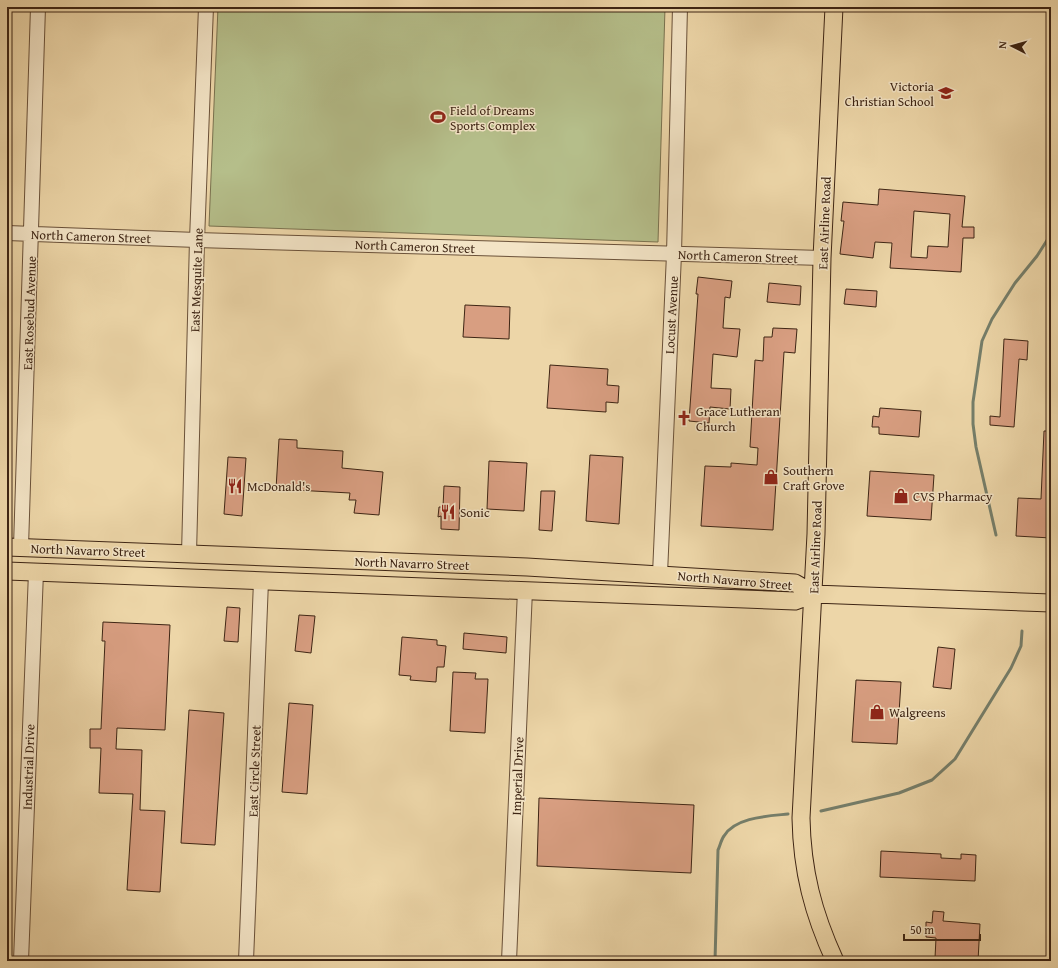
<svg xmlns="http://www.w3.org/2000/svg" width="1058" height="968" font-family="'Gentium Book Plus',serif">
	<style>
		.park { fill: #b5be8a; stroke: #7a724f }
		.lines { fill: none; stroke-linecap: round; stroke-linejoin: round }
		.stream { stroke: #757e6a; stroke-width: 3 }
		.building { fill: #d89e81; stroke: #3e2514; fill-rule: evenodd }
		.minor-casing { stroke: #6a5139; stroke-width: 16 }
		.major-casing { stroke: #3e2514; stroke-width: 19 }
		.minor { stroke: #f3e4c6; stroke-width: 14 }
		.major { stroke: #edd6a8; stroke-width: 17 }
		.labels { text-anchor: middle; stroke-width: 3; stroke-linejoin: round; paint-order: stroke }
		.poi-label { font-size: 13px; fill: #3e2514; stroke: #f3e4c6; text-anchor: start }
		.street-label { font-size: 13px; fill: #3e2514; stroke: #f3e4c6 }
	</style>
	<rect width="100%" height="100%" fill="#edd6a8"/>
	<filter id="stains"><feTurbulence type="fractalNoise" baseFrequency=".005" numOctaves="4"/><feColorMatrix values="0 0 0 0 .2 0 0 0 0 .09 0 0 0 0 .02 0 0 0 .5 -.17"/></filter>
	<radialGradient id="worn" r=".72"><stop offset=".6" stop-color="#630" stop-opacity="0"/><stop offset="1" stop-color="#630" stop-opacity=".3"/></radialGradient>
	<!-- park -->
	<path class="park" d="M218,7L665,8L658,242L209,226Z"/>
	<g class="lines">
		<!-- stream -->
		<path class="stream" d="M996,535L976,447L973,424V402L982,341L992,319L1015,283L1037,256L1051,234
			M821,811L899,793L932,780L955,759L1011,668L1021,646L1022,631
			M715,961L718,850C720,846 721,840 724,836C735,817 769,816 788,814"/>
	</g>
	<!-- building -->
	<path class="building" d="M879,189L965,196L962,227H974V238H963L961,272L890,268L892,243L875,242L873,258L840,254L844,221H841L843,202L878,205ZM914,211L950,214L948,247L928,246L927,258L911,257Z
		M698,277L732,281L730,298L725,297L723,328L740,329L737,357L713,354L711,388L731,389L730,409L710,407L709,423L689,421L698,294H696Z
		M769,283L801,286L800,305L767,302Z
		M846,289L877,291L876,307L844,304Z
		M465,305L510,307L509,339L463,337Z
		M773,328L797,329L795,353L784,352L773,530L701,526L705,466L731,467V463L757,465L758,448L750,447L755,360L763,361L764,337H772Z
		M1004,339L1028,341L1027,360L1019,359L1014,427L990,425V416L1000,417Z
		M550,365L608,369L607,385L619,386L618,403L606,402V412L547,408Z
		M880,408L921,411L919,437L879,434V427H872L873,416L879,417Z
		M1044,431H1051V538L1016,536L1018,498L1041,499Z
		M279,439L297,440V448L343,451L342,468L383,472L379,515L354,513L356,500H349L350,493L276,489Z
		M590,455L623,457L619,524L586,521Z
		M228,457L246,458L242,516L224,514Z
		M489,461L527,463L524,511L487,509Z
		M870,471L934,475L931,520L867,516Z
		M444,486L460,487L459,530L441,529V516L438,517L439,507H443Z
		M541,491H555L552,531L539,530Z
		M227,607L240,608L238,642L224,641Z
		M299,615L315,616L311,653L295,651Z
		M103,622L170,625L165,730L117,728L116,749L142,750L140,810L165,811L160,892L127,890L133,794L99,793L101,748H90V729H101L105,641H102Z
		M464,633L507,637L506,653L463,649Z
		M402,637L437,640V645L446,646L444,667H437L436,682L410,680L411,676L399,675Z
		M938,647L955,649L951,689L933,687Z
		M453,672L476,673L475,679H488L485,733L450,731Z
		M856,680L901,682L897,744L852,742Z
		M289,703L313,705L307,794L282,792Z
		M189,710L224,713L215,845L181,843Z
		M539,798L694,805L691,873L537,866Z
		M881,851L941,854V858L961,859V854L976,855L975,881L880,877Z
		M933,911L944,912L943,921L980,924L978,961L935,958L936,938L926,937V922L932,923Z"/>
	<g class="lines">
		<!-- minor casing -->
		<g class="minor-casing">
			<path id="minor" d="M7,233L197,240L822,258
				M21,547L38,7
				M189,554L197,240L206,7
				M660,574L674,254L680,7
				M21,961L36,572
				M246,961L261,581
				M509,961L525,590"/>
		</g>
		<!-- major casing -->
		<g class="major-casing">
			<path id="major" d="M834,7L822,258L816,534L801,818C802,871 813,913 835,961
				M7,547L527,567L795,583L814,594
				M7,571L795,601L814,594L1051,603"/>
		</g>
		<!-- minor -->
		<use href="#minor" class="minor"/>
		<!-- major -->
		<use href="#major" class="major"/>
	</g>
	<!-- icons -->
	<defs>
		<g id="school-bare" transform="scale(1.2)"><path d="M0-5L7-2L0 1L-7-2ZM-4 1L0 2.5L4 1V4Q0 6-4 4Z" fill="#8f2418" stroke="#f3e4c6" stroke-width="2.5" paint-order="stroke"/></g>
		<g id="stadium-bare" transform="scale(1.2)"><path d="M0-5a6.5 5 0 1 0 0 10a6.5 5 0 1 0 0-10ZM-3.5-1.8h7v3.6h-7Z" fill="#8f2418" stroke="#f3e4c6" stroke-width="2.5" paint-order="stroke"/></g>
		<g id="church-bare" transform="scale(1.2)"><path d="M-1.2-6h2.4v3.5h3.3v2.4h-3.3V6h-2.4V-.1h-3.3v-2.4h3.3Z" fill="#8f2418" stroke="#f3e4c6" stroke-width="2.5" paint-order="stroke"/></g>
		<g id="shop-bare" transform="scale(1.2)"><path d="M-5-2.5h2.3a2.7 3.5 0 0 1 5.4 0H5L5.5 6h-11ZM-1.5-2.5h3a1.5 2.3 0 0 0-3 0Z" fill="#8f2418" stroke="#f3e4c6" stroke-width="2.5" paint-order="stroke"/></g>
		<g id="restaurant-bare" transform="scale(1.2)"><path d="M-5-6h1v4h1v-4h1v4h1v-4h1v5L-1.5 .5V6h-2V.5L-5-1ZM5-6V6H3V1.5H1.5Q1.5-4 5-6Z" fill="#8f2418" stroke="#f3e4c6" stroke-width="2.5" paint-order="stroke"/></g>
	</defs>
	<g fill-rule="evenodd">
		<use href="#school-bare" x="946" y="93"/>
		<use href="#stadium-bare" x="438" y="117"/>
		<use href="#church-bare" x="684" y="418"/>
		<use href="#shop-bare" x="771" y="477"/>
		<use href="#restaurant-bare" x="235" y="486"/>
		<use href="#shop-bare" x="901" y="496"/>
		<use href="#restaurant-bare" x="448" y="512"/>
		<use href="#shop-bare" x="877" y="712"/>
	</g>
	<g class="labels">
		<!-- poi labels -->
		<g class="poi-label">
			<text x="934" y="91" text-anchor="end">Victoria<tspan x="934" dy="15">Christian School</tspan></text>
			<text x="450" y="115">Field of Dreams<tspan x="450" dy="15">Sports Complex</tspan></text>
			<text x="696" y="416">Grace Lutheran<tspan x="696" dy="15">Church</tspan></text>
			<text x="783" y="475">Southern<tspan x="783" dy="15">Craft Grove</tspan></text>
			<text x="247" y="491">McDonald's</text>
			<text x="913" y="501">CVS Pharmacy</text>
			<text x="460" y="517">Sonic</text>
			<text x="889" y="717">Walgreens</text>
		</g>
		<!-- street labels -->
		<g class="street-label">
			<text transform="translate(824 223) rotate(-88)" y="5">East Airline Road</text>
			<text transform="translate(91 236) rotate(2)" y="5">North Cameron Street</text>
			<text transform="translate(415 246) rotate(2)" y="5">North Cameron Street</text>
			<text transform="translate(738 256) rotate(2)" y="5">North Cameron Street</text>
			<text transform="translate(196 280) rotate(-88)" y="5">East Mesquite Lane</text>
			<text transform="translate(29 313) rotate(-88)" y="5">East Rosebud Avenue</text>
			<text transform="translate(671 315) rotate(-87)" y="5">Locust Avenue</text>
			<text transform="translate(815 547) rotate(-88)" y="5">East Airline Road</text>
			<text transform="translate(88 550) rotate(2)" y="5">North Navarro Street</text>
			<text transform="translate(412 563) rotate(2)" y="5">North Navarro Street</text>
			<text transform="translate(735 580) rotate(5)" y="5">North Navarro Street</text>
			<text transform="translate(28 767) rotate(-88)" y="5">Industrial Drive</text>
			<text transform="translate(254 771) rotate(-88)" y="5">East Circle Street</text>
			<text transform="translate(517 776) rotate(-88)" y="5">Imperial Drive</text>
		</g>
	</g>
	<!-- margin -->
	<rect width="1058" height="968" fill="none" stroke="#edd6a8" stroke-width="24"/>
	<rect x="8" y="8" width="1042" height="952" fill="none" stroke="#3e2514" stroke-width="2"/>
	<rect x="12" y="12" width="1034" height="944" fill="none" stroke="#3e2514"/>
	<!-- north arrow -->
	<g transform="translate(1012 46) rotate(276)" stroke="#f3e4c6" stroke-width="3" paint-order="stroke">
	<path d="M0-3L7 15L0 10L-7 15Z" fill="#3e2514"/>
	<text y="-6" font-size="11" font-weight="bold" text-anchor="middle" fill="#3e2514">N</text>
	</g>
	<!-- scale -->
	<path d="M904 934v6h76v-6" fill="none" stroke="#3e2514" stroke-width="2"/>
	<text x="910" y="934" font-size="12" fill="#3e2514" stroke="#f3e4c6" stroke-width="3" paint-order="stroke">50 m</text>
	<rect width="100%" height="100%" filter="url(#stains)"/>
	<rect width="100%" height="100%" fill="url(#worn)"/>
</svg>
